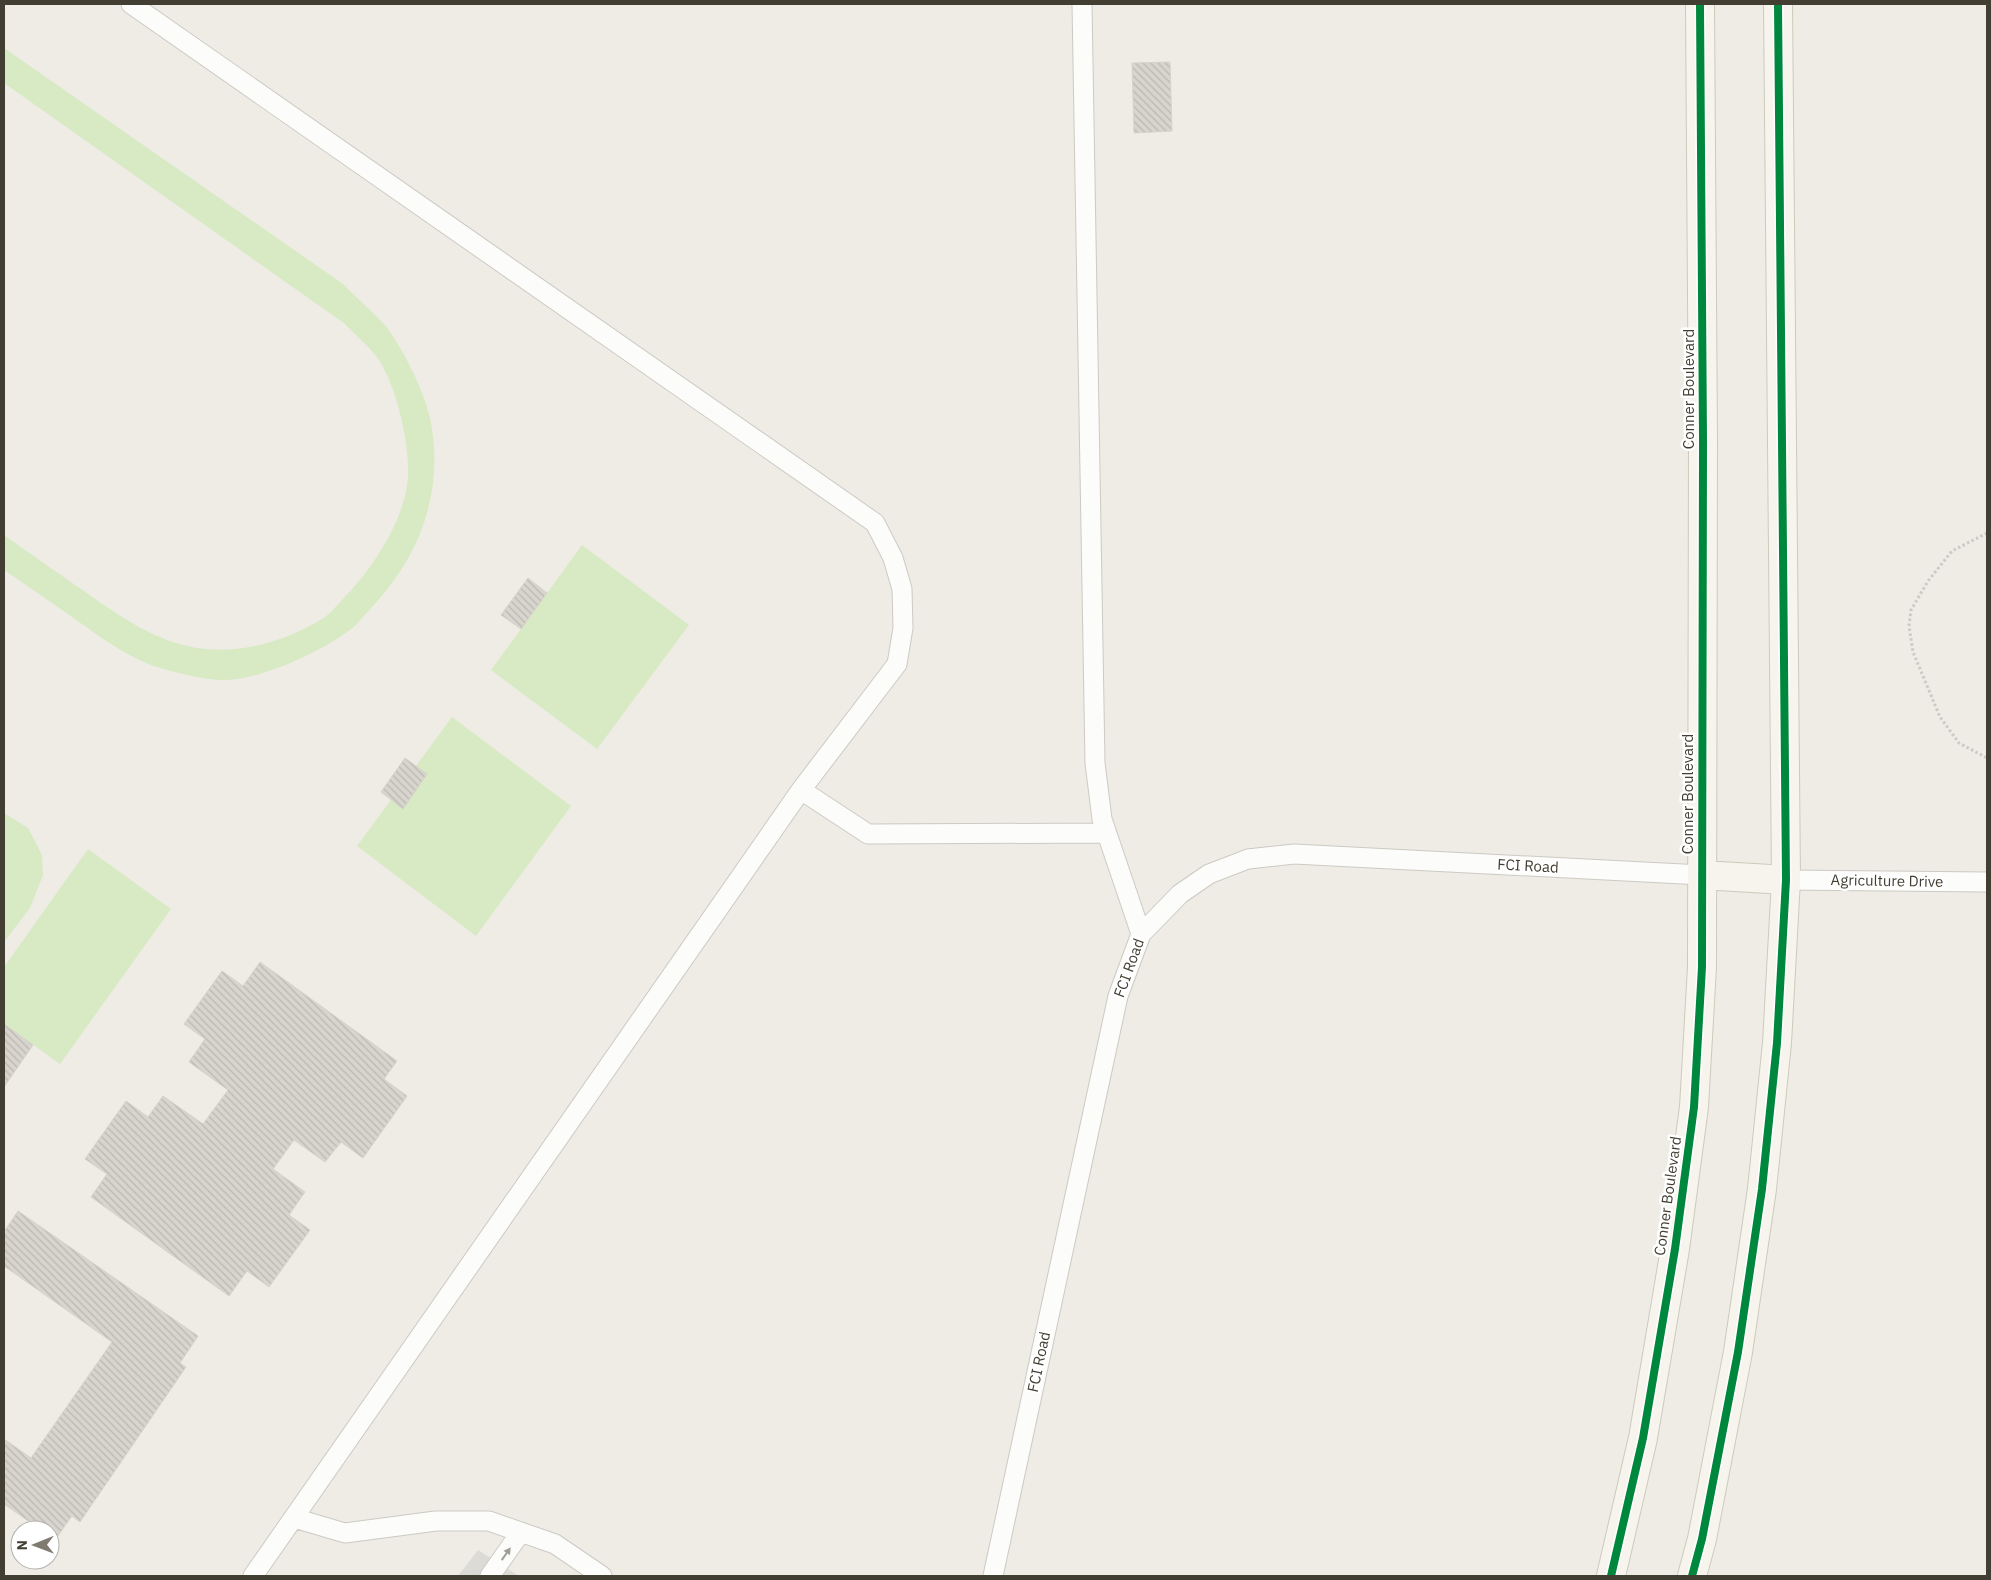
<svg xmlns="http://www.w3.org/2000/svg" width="1991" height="1580" font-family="'IBM Plex Sans',sans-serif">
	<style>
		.pitch { fill: #d7eac3 }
		.parking { fill: #dddbd6 }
		.building { fill: url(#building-back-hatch); stroke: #d6d3cb }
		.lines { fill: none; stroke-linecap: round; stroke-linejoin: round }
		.lane-casing { stroke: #cccac3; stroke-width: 21 }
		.secondary-casing { stroke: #cdcabc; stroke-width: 30 }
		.path { stroke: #cccac5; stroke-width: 3; stroke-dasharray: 2.5 2.5; stroke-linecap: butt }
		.lane { stroke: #fcfcfb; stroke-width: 19 }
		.secondary { stroke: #f6f4ec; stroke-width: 28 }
		.cycleway-casing { stroke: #fff; stroke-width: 11 }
		.cycleway { stroke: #00873e; stroke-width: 8 }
		.oneway { fill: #a09d96 }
		.labels { text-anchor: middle; stroke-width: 5; stroke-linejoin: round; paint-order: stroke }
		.street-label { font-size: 15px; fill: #433e32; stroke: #fff }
	</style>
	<defs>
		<pattern id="building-back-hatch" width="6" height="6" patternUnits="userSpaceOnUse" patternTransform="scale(1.25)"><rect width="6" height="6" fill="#d7d5cd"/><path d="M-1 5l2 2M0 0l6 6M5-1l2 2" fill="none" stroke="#bab8b0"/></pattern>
	</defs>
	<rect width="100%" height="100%" fill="#eeece5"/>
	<!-- pitch -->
	<path class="pitch" d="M4,48L343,284C357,299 375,313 388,329C405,353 423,389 430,418C445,489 421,555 372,607C364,615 357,626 347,632C329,645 309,655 288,664C267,672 242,681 219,680C201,679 162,670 146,663C121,652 100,637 79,622C54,604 29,587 4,570V535C29,553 54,570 78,587C117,614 158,645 206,649C247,653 291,639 325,617C331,613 336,606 341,601C373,569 411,513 408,465C407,434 396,387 379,360C370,347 356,336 345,324L4,83Z
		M582,545L689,625L597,749L491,670Z
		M452,717L571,806L476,936L357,846Z
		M4,813L28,828L42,855L43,875L30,908L4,942Z
		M88,849L171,909L60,1064L4,1024V967Z"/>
	<!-- parking -->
	<path class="parking" d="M478,1550L519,1576H458Z"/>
	<!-- building -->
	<path class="building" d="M1170,62L1172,131L1134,133L1132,63Z
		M528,578L547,593L521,629L501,615Z
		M405,758L427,774L403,809L381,792Z
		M260,962L397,1061L384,1079L407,1096L363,1158L341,1142L325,1162L294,1140L273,1169L305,1192L289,1215L310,1230L269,1287L247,1271L229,1296L91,1197L107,1174L85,1159L126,1101L148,1117L163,1096L203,1124L228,1090L189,1062L205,1039L184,1024L222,971L243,986Z
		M4,1024L33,1045L4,1087Z
		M18,1211L198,1336L180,1363L186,1367L80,1522L72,1516L55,1540L50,1536V1530H41L4,1504V1439L31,1458L112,1342L4,1266V1232Z"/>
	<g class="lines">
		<!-- lane casing -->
		<g class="lane-casing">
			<path id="lane" d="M131,4L875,523L893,558L902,589L903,628L897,664L801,790L253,1576
				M1082,4L1095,763L1102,819L1141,934
				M801,790L868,834L1107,833
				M1786,880L1987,882
				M294,1518L345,1533L436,1521H489L555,1544L602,1576
				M490,1576L521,1532
				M993,1576L1118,996L1141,934L1180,894L1209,874L1248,859L1294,854L1702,875"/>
		</g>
		<!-- secondary casing -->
		<g class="secondary-casing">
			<path id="secondary" d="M1702,875L1786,880
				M1611,1576L1643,1438L1675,1249L1694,1107L1702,967L1703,441L1700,4
				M1692,1576L1702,1539L1738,1352L1762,1189L1777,1043L1786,880L1778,4"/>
		</g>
		<!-- path -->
		<path class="path" d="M1987,533L1952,551L1928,581L1911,610L1909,626L1913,652L1940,717L1959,743L1987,758"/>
		<!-- lane -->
		<use href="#lane" class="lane"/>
		<!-- secondary -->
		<use href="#secondary" class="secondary"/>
		<!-- cycleway casing -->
		<g class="cycleway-casing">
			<path id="cycleway" d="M1611,1576L1643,1438L1675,1249L1694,1107L1702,967L1703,441L1700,4
				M1692,1576L1702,1539L1738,1352L1762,1189L1777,1043L1786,880L1778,4"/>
		</g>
		<!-- cycleway -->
		<use href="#cycleway" class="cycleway"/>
	</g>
	<!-- one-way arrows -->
	<defs><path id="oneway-solid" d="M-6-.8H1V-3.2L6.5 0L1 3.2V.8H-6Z" transform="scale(1.25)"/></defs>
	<use class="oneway" href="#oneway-solid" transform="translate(506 1554) rotate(-55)"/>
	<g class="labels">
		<!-- street labels -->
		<g class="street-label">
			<text transform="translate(1689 389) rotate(-90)" y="5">Conner Boulevard</text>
			<text transform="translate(1688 794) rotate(-90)" y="5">Conner Boulevard</text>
			<text transform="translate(1528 866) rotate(3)" y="5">FCI Road</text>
			<text transform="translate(1887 881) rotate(1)" y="5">Agriculture Drive</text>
			<text transform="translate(1129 968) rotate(-70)" y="5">FCI Road</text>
			<text transform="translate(1668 1196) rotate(-82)" y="5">Conner Boulevard</text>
			<text transform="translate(1039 1362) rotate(-78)" y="5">FCI Road</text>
		</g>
	</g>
	<!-- border -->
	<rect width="1991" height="1580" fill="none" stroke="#433e32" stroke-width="10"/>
	<!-- north arrow -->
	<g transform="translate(35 1545) rotate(269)"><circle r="24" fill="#ffffff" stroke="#b4b2ad"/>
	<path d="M0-4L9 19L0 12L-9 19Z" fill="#7f7b71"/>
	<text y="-8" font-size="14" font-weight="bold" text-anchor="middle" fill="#433e32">N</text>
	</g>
</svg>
